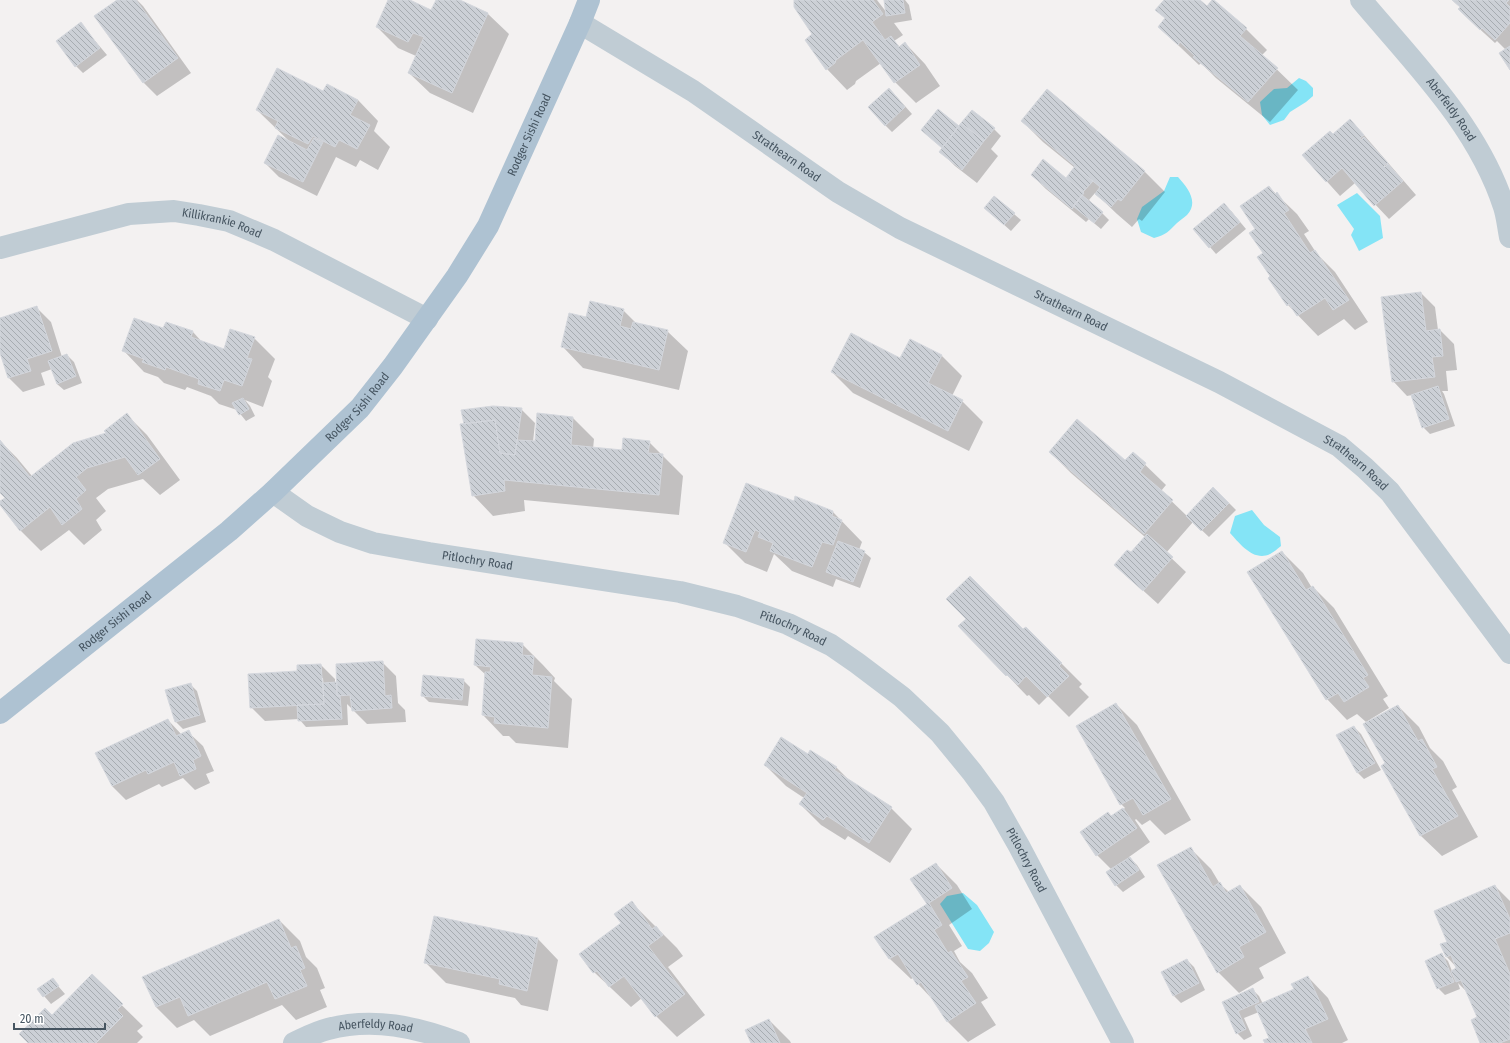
<svg xmlns="http://www.w3.org/2000/svg" width="1510" height="1043" font-family="'Fira Sans Condensed',sans-serif">
	<style>
		.water { fill: #84e4f6 }
		.shadow { fill: #0003; fill-rule: evenodd }
		.building { fill: url(#building-back-hatch); stroke: #d4d7dd }
		.lines { fill: none; stroke-linecap: round; stroke-linejoin: round }
		.minor { stroke: #c0ccd4; stroke-width: 22 }
		.major { stroke: #aec2d2; stroke-width: 22 }
		.labels { text-anchor: middle; stroke-width: 3; stroke-linejoin: round; paint-order: stroke }
		.street-label { font-size: 12px; fill: #465561; stroke: #fff }
	</style>
	<defs>
		<pattern id="building-back-hatch" width="6" height="6" patternUnits="userSpaceOnUse"><rect width="6" height="6" fill="#ccd0d6"/><path d="M-1 5l2 2M0 0l6 6M5-1l2 2" fill="none" stroke="#a7acb1"/></pattern>
	</defs>
	<rect width="100%" height="100%" fill="#f3f1f1"/>
	<!-- water -->
	<path class="water" d="M1299,78L1306,81L1313,88V96L1306,102L1290,112L1284,120L1270,125L1262,115L1260,102L1274,89L1287,88Z
		M1170,177H1178C1188,188 1199,202 1187,215C1184,218 1180,220 1177,223C1169,231 1166,235 1154,238L1141,232L1137,219L1142,207L1164,191Z
		M1357,193L1380,216L1383,238L1359,251L1351,235L1354,229L1337,205Z
		M1252,510L1264,525L1280,537L1281,546C1277,549 1274,552 1270,554C1254,562 1240,544 1230,533L1235,516Z
		M963,893L977,905L994,932L989,943L980,951L968,949L940,904L947,896Z"/>
	<!-- shadow -->
	<path class="shadow" d="M118,0H137L143,6L191,73L157,96L143,82Z
		M389,0H407L432,11L437,0H458L488,14L509,34L473,113L430,93L409,73L416,56L398,48L377,27Z
		M795,0H877L887,13L889,0H905L909,5L912,20L894,23L903,35L894,41L900,47L905,43L925,64L940,86L916,103L895,82L881,63L856,81L855,84L847,90L827,69L814,34Z
		M1165,0H1198L1207,8L1246,29L1267,50L1262,55L1298,90L1270,122L1216,78L1201,63L1199,65L1159,27L1166,19Z
		M1453,0H1510V68L1506,50L1497,41L1495,43L1473,23L1459,9L1461,8Z
		M81,24L107,55L83,73L76,66Z
		M1048,90L1145,172L1165,192L1142,221L1139,219L1132,227L1117,214L1095,193L1089,200L1109,220L1101,229L1089,219L1086,222L1046,189L1032,175L1072,184L1073,183L1075,168L1043,142L1022,121Z
		M323,93L358,100L378,121L374,131L390,147L378,170L360,160L356,167L336,157L317,196L279,177L265,163L290,142L257,110Z
		M896,96L912,114L892,132L885,125Z
		M994,129L1001,136L991,149L998,156L977,183L955,166L941,152L943,148L922,130Z
		M1364,135L1416,195L1389,219L1355,183L1340,196L1303,155Z
		M1269,187L1297,214L1309,231L1304,234L1317,254L1335,272L1368,322L1355,330L1344,319L1318,336L1288,305L1271,276L1256,229Z
		M985,208L1014,214L1021,220L1011,231Z
		M1231,211L1246,229L1216,254L1210,247Z
		M1421,293L1435,307L1438,330H1440L1454,344L1457,370L1446,371L1448,391H1442L1444,394L1455,426L1430,434L1423,427L1412,395L1407,396L1393,381L1382,298Z
		M37,308L51,322L62,357L67,355L74,362L82,383L64,390L57,384L52,369L41,373L45,385L23,392L9,378L0,349V319Z
		M623,310L637,324L667,331L688,351L679,390L583,368L563,347L587,318Z
		M166,323L193,332L203,343L224,350L254,338L275,359L268,377L272,381L263,407L245,400L250,406L255,416L246,421L237,410L219,404L211,396L187,387L185,390L164,383L158,377L144,372L124,351L164,330Z
		M941,355L962,376L952,396L962,401L983,422L969,451L853,393L832,372L900,360Z
		M521,409L535,423L533,442H535L573,418L594,439L593,449L623,451L649,442L683,476L679,515L524,500L525,511L493,516L473,495Z
		M126,414L147,435L180,480L160,495L143,479L108,489L96,498L106,511L96,520L102,530L84,545L69,530L41,551L20,530L0,504V502L6,499L0,491V441L17,458L32,476L108,433Z
		M1050,452L1125,462L1133,453L1166,485L1161,491L1187,516L1214,488L1236,510L1209,537L1193,522L1166,553L1186,572L1158,604L1115,565L1131,553L1145,537L1071,473Z
		M796,497L833,512L862,542L859,550L864,552L871,558L860,588L836,579L833,587L792,571L774,554L767,572L745,563L724,542L794,503Z
		M1282,552L1303,573L1312,588L1313,587L1334,608L1388,696L1383,699L1389,708L1366,722L1357,714L1347,720L1327,699Z
		M960,626L1023,630L1026,628L1082,684L1079,687L1089,697L1069,717L1048,696L1039,705L1029,695L1027,696Z
		M522,644L543,665L555,678L554,681L572,699L568,748L516,743L509,736H503L483,715L486,675L475,665Z
		M382,662L396,676L398,703L405,710L406,722L367,724L347,704L348,725L306,727L299,719L265,721L251,707L298,672L321,665L335,679V683ZM321,678H323L325,704L323,705Z
		M463,680L470,687L468,706L429,702L422,695Z
		M190,684L197,691L206,722L183,729L176,722Z
		M1116,704L1137,725L1191,820L1165,835L1150,820L1142,825L1136,819L1135,820L1150,842L1129,857L1137,865L1145,877L1123,892L1116,885L1112,870L1097,855L1112,817L1125,808L1121,804Z
		M1398,706L1419,727L1430,748L1443,761L1457,787L1452,790L1478,837L1442,856L1421,836L1383,766L1387,764Z
		M168,720L182,735L188,732L203,746L214,771L206,774L210,783L195,790L183,778L162,787L159,784L126,800L112,786Z
		M1354,727L1361,734L1381,770L1364,779L1357,772Z
		M808,755L836,767L851,782L891,808L912,829L890,863L848,836L845,840L821,825L800,804L804,798L786,786L765,765Z
		M1190,848L1211,869L1220,884L1229,892L1240,886L1261,907L1286,953L1259,968L1264,978L1239,993L1218,972Z
		M936,864L957,885L972,909L949,925L962,946L954,951L960,962L972,973L988,998L981,1002L996,1025L968,1042L947,1021L935,1002L918,984L913,978L911,979L890,959L876,937L928,904Z
		M1495,886L1510,901V1043H1482L1479,1018L1468,993L1458,983L1460,989L1445,995L1438,988L1441,954L1448,961L1452,971L1458,969L1446,956L1448,943Z
		M631,902L677,948L683,956L668,967L705,1015L677,1037L656,1016L642,998L631,1007L594,972L622,923Z
		M279,920L300,941L306,957L317,968L325,988L320,990L327,1007L296,1020L282,1005L210,1036L194,1020L177,1028L156,1007L144,977Z
		M538,939L558,960L548,1011L521,1005L515,998L446,983L425,962Z
		M1187,960L1194,967L1205,990L1181,1003L1174,996L1162,972Z
		M92,976L143,1026L137,1031L143,1037L137,1043H29L52,1016Z
		M1308,977L1328,998L1348,1040L1342,1043H1266L1271,1038L1259,1012L1244,1018L1252,1036L1244,1040L1237,1033L1223,1002L1252,989L1259,996L1263,1004L1295,989Z
		M52,979L65,994L51,1004L38,989Z
		M769,1020L790,1041L791,1043H752Z"/>
	<!-- building -->
	<path class="building" d="M117,0H136L178,58L143,83L94,16Z
		M388,0H410L431,10L436,0H460L488,13L452,93L408,73L424,37L413,33L408,42L376,27Z
		M794,0H873L883,14L872,22L885,40L891,36L899,47L905,42L920,65L894,83L863,40L836,60L835,63L826,70L805,40L812,34L794,7Z
		M884,0H903L905,13L886,16Z
		M1164,0H1200L1207,6L1212,0H1214L1247,28L1240,36L1278,68L1248,102L1193,57L1195,56L1180,42L1178,45L1158,27L1165,18L1155,10Z
		M1452,0H1509L1506,3L1510,7V23L1495,40L1482,28L1480,30L1458,9L1460,7Z
		M81,22L100,48L75,67L56,41Z
		M1510,46V70L1499,53Z
		M277,68L323,91L327,84L358,100L350,115L370,125L357,149L339,140L335,147L313,136L308,144L275,128L278,121L256,110Z
		M889,88L905,107L885,126L868,107Z
		M1047,89L1145,171L1121,201L1118,199L1111,207L1095,194L1100,187L1021,121Z
		M938,109L959,126L942,148L921,130Z
		M972,110L995,128L984,141L961,123Z
		M1350,119L1364,135L1360,138L1361,140L1364,137L1388,163L1384,166L1385,167L1388,164L1403,181L1374,206L1342,168L1326,182L1302,155L1330,131L1333,134Z
		M961,123L984,141L962,170L939,152Z
		M278,135L307,150L314,138L323,142L303,182L264,163Z
		M1043,159L1084,193L1072,209L1031,175Z
		M1075,166L1093,181L1083,192L1066,178Z
		M1269,186L1275,194L1277,192L1289,210L1284,213L1310,253L1315,250L1349,300L1333,310L1325,298L1297,316L1289,304L1287,306L1268,278L1270,276L1257,257L1263,253L1249,233L1255,229L1240,206Z
		M1082,195L1103,212L1094,223L1073,206Z
		M994,196L1015,213L1004,225L984,208Z
		M1224,203L1240,222L1209,248L1193,229Z
		M1421,292L1426,331L1440,329L1443,356L1432,357L1435,377L1392,382L1381,297Z
		M590,301L624,309L620,326L631,329L633,322L668,330L659,370L561,347L569,313L586,317Z
		M37,306L52,351L27,359L31,371L8,378L0,353V318Z
		M134,318L163,328L166,322L193,331L191,337L224,349L230,329L255,337L247,358L252,359L242,386L224,380L220,391L198,384L199,379L166,367L165,370L142,362L144,359L122,351Z
		M851,333L900,358L910,339L942,355L928,383L963,400L948,431L831,372Z
		M67,354L76,376L57,384L48,361Z
		M1438,386L1449,419L1422,428L1411,395Z
		M243,398L249,409L239,415L232,403Z
		M493,406L522,408L515,455L500,453L495,420L464,424L461,410Z
		M127,413L160,459L138,475L125,457L87,468L76,477L86,490L76,499L82,509L62,525L50,507L20,531L0,505V501L5,498L0,493V440L30,477L73,443L106,433L104,431Z
		M537,413L573,417L571,445L622,450L623,438L650,441L648,453L663,454L659,495L504,480L505,491L472,496L460,424L495,420L500,453L515,455L517,440L535,441Z
		M1077,419L1125,460L1133,452L1146,463L1140,472L1173,500L1144,534L1049,452Z
		M746,483L794,501L795,496L833,511L832,516L842,520L833,545L822,542L812,567L770,551L773,543L758,537L760,532L755,530L746,552L723,543Z
		M1213,487L1229,503L1201,531L1186,516Z
		M1147,534L1173,557L1143,591L1114,565L1127,550L1131,552Z
		M838,541L865,551L853,582L826,572Z
		M1282,551L1306,590L1313,586L1368,675L1363,678L1369,687L1344,702L1338,693L1326,700L1247,572Z
		M970,576L1023,629L1026,627L1062,663L1059,666L1069,676L1047,697L1026,676L1018,685L1007,675L1006,676L958,626L966,619L946,599Z
		M476,639L523,643L522,655L534,656L532,675L552,677L548,728L494,723L495,717L482,715L485,672H490L491,667L474,665Z
		M383,661L385,696L391,695L392,708L352,711L350,695L337,696L336,664Z
		M321,664L324,704L250,708L248,674L297,671V665Z
		M423,675L464,679L462,700L421,696Z
		M337,682V696H340L342,719L298,721L297,705L324,704L323,683Z
		M191,683L200,715L175,722L165,690Z
		M1116,703L1171,799L1143,815L1133,798L1120,805L1076,726Z
		M1398,705L1418,741L1422,739L1437,767L1432,769L1458,816L1420,836L1381,766L1385,763L1363,724Z
		M168,719L176,736L189,730L201,756L193,760L196,769L180,776L174,762L148,774L146,770L112,786L95,753Z
		M1354,726L1375,763L1357,773L1336,735Z
		M781,737L808,754L810,750L837,767L834,770L892,807L869,843L827,816L823,820L799,804L807,793L764,765Z
		M1123,808L1137,828L1096,856L1080,832L1108,812L1111,816Z
		M1191,847L1213,887L1220,882L1226,893L1240,885L1266,932L1239,947L1244,957L1217,973L1157,865Z
		M1130,857L1139,870L1115,886L1106,872Z
		M936,863L952,888L929,903L942,925L934,930L948,953L951,951L968,977L961,981L976,1003L947,1022L921,982L917,985L898,954L889,959L874,937L927,904L910,879Z
		M1495,885L1510,919V933L1495,939L1510,974V1039L1500,1043H1480L1471,1020L1477,1017L1461,980L1456,982L1451,971L1456,968L1451,955L1446,957L1440,944L1447,942L1434,911Z
		M632,901L652,929L656,926L663,935L648,946L685,994L655,1017L624,976L609,987L597,971L593,973L579,954L621,923L614,914Z
		M434,916L538,938L527,991L499,984L500,979L424,963Z
		M279,919L291,948L296,946L305,968L300,970L307,986L275,999L267,982L188,1016L180,997L156,1007L142,977Z
		M1442,953L1454,982L1437,989L1425,961Z
		M1187,959L1199,983L1173,996L1161,972Z
		M92,974L123,1004L117,1010L123,1016L96,1043H28L19,1034L45,1008L52,1015Z
		M1308,976L1328,1019L1305,1029L1312,1043H1265L1263,1040L1269,1038L1255,1006L1294,989L1291,984Z
		M53,978L59,986L43,997L37,989Z
		M1253,988L1259,1002L1238,1011L1246,1029L1236,1034L1222,1002Z
		M769,1019L780,1043H751L745,1030Z"/>
	<g class="lines">
		<!-- minor -->
		<g class="minor">
			<path id="s1" d="M1361,0C1414,63 1478,126 1504,207C1507,216 1508,227 1510,237"/>
			<path id="s2" d="M580,23L693,91L838,192L900,228L1219,382L1339,446L1365,468L1390,492L1510,653"/>
			<path id="s3" d="M0,248L129,214L174,211L199,215L229,221L274,240L427,319"/>
			<path id="s4" d="M273,492L307,516L340,532L373,543L429,553L680,592L737,606L788,624L831,645L857,663L902,697L940,733L972,772L994,802L1019,846L1123,1043"/>
			<path id="s5" d="M294,1043C305,1038 316,1032 328,1029C373,1017 417,1027 459,1043"/>
		</g>
		<!-- major -->
		<path class="major" id="s6" d="M0,713L229,531L273,492L360,408L393,366L457,276L488,226L580,23L589,0"/>
	</g>
	<g class="labels">
		<!-- street labels -->
		<g class="street-label">
			<text dy="4" stroke="none"><textPath href="#s1" startOffset="142">Aberfeldy Road</textPath></text>
			<text dy="4" stroke="none"><textPath href="#s6" startOffset="795">Rodger Sishi Road</textPath></text>
			<text dy="4" stroke="none"><textPath href="#s2" startOffset="246">Strathearn Road</textPath></text>
			<text dy="4" stroke="none"><textPath href="#s3" startOffset="228">Killikrankie Road</textPath></text>
			<text dy="4" stroke="none"><textPath href="#s2" startOffset="570">Strathearn Road</textPath></text>
			<text dy="4" stroke="none"><textPath href="#s6" startOffset="471">Rodger Sishi Road</textPath></text>
			<text dy="4" stroke="none"><textPath href="#s2" startOffset="894">Strathearn Road</textPath></text>
			<text dy="4" stroke="none"><textPath href="#s4" startOffset="219">Pitlochry Road</textPath></text>
			<text dy="4" stroke="none"><textPath href="#s6" startOffset="147">Rodger Sishi Road</textPath></text>
			<text dy="4" stroke="none"><textPath href="#s4" startOffset="543">Pitlochry Road</textPath></text>
			<text dy="4" stroke="none"><textPath href="#s4" startOffset="879">Pitlochry Road</textPath></text>
			<text dy="4" stroke="none"><textPath href="#s5" startOffset="85">Aberfeldy Road</textPath></text>
		</g>
	</g>
	<!-- scale -->
	<path d="M14 1023v6h91v-6" fill="none" stroke="#465561" stroke-width="2"/>
	<text x="20" y="1023" font-size="12" fill="#465561" stroke="#ffffff" stroke-width="3" paint-order="stroke">20 m</text>
</svg>
